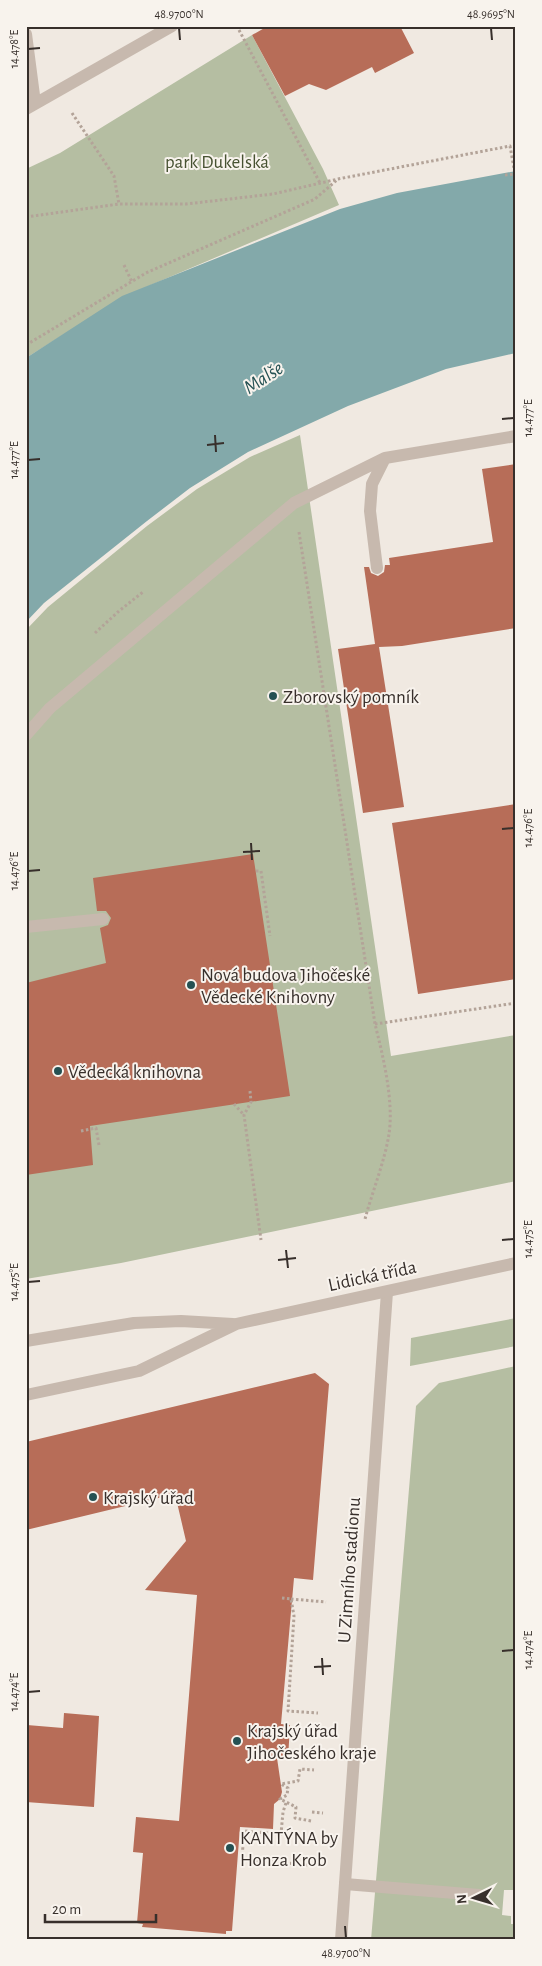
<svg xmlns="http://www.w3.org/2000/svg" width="542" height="1966" font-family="'Alegreya Sans',sans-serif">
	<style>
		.green { fill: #b5bea2 }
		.water { fill: #83a9aa }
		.building { fill: #b76d58 }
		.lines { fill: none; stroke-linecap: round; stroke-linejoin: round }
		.path { stroke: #b3a398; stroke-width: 3; stroke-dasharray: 2.5 2.5; stroke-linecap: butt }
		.service { stroke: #c7b9ae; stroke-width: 12 }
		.minor { stroke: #c7b9ae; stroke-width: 12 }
		.tertiary { stroke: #c7b9ae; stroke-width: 12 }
		.ticks { fill: none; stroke: #372f2b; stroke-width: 2 }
		.poi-dot { fill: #255153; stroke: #f8f3ed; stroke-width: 2 }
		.labels { text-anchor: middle; stroke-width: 4; stroke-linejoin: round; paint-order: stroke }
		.park-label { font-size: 19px; fill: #475232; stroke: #f8f3ed }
		.poi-label { font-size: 19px; fill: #372f2b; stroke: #f8f3ed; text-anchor: start }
		.street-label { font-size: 19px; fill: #372f2b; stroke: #f8f3ed }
		.water-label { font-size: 20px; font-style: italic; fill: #255153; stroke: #f8f3ed }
		.neatline { fill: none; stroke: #372f2b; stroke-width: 2 }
		.ticks-label { font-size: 12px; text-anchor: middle; fill: #372f2b }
	</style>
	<rect width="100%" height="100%" fill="#f0e9e1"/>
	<!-- green -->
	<path class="green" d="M252,35L323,169L339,205L125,296L26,358V169L60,153Z
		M300,435L391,1056L516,1035V1181L121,1263L26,1279V630L48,607L147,526L197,489L250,457Z
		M516,1318V1346L410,1366L411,1338Z
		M516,1366V1883L513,1890H504L502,1915L511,1916V1924H516V1940H371L416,1406L439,1383Z"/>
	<!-- water -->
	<path class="water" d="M516,171V353L446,369L348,406L248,452L190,488L147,521L44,603L26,622V358L122,296L340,209L397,193Z"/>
	<!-- building -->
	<path class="building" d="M268,26H400L414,53L375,73L372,67L326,90L309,84L285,96L252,35Z
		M516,464V628L402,646L379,647L404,807L363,813L338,649L375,644L364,567H369L371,573L378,576L384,572L385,565H390L389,558L493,542L482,469Z
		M516,804V979L418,994L392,823Z
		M253,854L290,1096L90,1126L93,1165L26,1175V983L106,963L100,928L108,925L111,918L106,911H97L93,878Z
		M315,1373L329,1384L313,1580L294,1578L281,1724L290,1725L288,1759L277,1758L282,1792L280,1799L274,1804L273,1829L240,1827L232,1931H226V1934L142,1927L143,1924L137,1923L143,1853L133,1852L136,1817L179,1821L197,1595L145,1590L186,1541L175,1494L26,1530V1442Z
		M64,1713L99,1716L94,1807L26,1802L27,1725L63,1728Z"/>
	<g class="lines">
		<!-- path -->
		<path class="path" d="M239,30L320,183
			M72,113L114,176L119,204
			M505,175L515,174
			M26,217L119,204H186L273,194L338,179L510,146L515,174
			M124,265L132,282
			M26,345L146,273L315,199L338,179
			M299,532L375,1024C383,1056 394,1101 389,1134C385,1160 372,1193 365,1219
			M95,633L119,611L143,592
			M256,871H261L270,936
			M375,1024L516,1003
			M250,1091L251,1102L244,1115L261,1240
			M234,1104L244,1115
			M81,1131L96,1128L99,1145
			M282,1598L291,1599L294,1616L288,1711L318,1713
			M291,1599L326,1602
			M286,1803L283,1812L281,1834L244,1831L242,1859L308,1865
			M312,1812L323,1813
			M311,1821L295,1818L296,1807L280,1799L287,1795L288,1788L281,1784L298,1781L300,1769L314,1770"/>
		<!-- service -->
		<path class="service" d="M377,568L370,511L372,484L385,458
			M26,735L50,708L294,503L385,458L516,436
			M26,927L103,919
			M345,1884L479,1895"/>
		<!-- minor -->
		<path class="minor" d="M26,34L35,103
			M26,109L172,26
			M341,1940L387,1292"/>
		<!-- tertiary -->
		<path class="tertiary" d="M26,1341L134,1323L181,1321L233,1324
			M26,1395L139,1371L236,1324L516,1263"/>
	</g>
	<!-- ticks -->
	<path class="ticks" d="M179,28L180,40M491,28L492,40M28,49L40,48M502,419L514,418M215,435L216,452M207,445L224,443M28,460L40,459M502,829L514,828M251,843L252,860M243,852L260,851M28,871L40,870M502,1240L514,1239M286,1250L288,1268M278,1260L296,1258M28,1282L40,1281M502,1651L514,1650M322,1658L323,1675M314,1667L331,1666M28,1692L40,1691M345,1926L346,1938"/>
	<!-- markers -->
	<g class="poi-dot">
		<circle cx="273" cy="696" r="5"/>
		<circle cx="191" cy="985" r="5"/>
		<circle cx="58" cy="1071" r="5"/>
		<circle cx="93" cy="1497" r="5"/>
		<circle cx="237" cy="1741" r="5"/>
		<circle cx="230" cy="1848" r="5"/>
	</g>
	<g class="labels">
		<!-- park labels -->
		<g class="park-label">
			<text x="217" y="168">park Dukelská</text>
		</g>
		<!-- poi labels -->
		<g class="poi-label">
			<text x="283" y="703">Zborovský pomník</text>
			<text x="201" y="981">Nová budova Jihočeské<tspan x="201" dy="22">Vědecké Knihovny</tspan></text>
			<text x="68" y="1078">Vědecká knihovna</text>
			<text x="103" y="1504">Krajský úřad</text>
			<text x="247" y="1737">Krajský úřad<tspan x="247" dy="22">Jihočeského kraje</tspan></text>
			<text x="240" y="1844">KANTÝNA by<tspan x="240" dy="22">Honza Krob</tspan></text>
		</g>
		<!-- street labels -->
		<g class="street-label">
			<text transform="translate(372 1275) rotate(-12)" y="7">Lidická třída</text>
			<text transform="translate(348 1570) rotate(-86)" y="7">U Zimního stadionu</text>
		</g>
		<!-- water labels -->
		<g class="water-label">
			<text transform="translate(263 377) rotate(-33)" y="7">Malše</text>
		</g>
	</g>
	<!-- border -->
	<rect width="542" height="1966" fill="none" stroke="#f8f3ed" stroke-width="55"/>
	<!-- north arrow -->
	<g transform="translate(474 1898) rotate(265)" stroke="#f8f3ed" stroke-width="4" paint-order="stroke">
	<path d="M0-4L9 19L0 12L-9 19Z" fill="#372f2b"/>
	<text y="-8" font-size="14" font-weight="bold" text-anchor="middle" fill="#372f2b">N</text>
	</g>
	<!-- scale -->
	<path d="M45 1914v8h111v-8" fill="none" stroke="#372f2b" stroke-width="2.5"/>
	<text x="52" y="1914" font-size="15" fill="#372f2b" stroke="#f8f3ed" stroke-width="4" paint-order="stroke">20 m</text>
	<rect x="28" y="28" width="486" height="1910" class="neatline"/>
	<g class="ticks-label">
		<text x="179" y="18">48.9700°N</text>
		<text x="491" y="18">48.9695°N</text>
		<text transform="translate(14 49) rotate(-90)" y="4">14.478°E</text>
		<text transform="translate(528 418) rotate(-90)" y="4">14.477°E</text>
		<text transform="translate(14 460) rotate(-90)" y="4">14.477°E</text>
		<text transform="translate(528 828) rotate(-90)" y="4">14.476°E</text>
		<text transform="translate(14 871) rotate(-90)" y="4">14.476°E</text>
		<text transform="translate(528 1239) rotate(-90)" y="4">14.475°E</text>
		<text transform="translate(14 1282) rotate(-90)" y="4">14.475°E</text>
		<text transform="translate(528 1650) rotate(-90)" y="4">14.474°E</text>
		<text transform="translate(14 1692) rotate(-90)" y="4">14.474°E</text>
		<text x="346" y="1957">48.9700°N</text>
	</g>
</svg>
